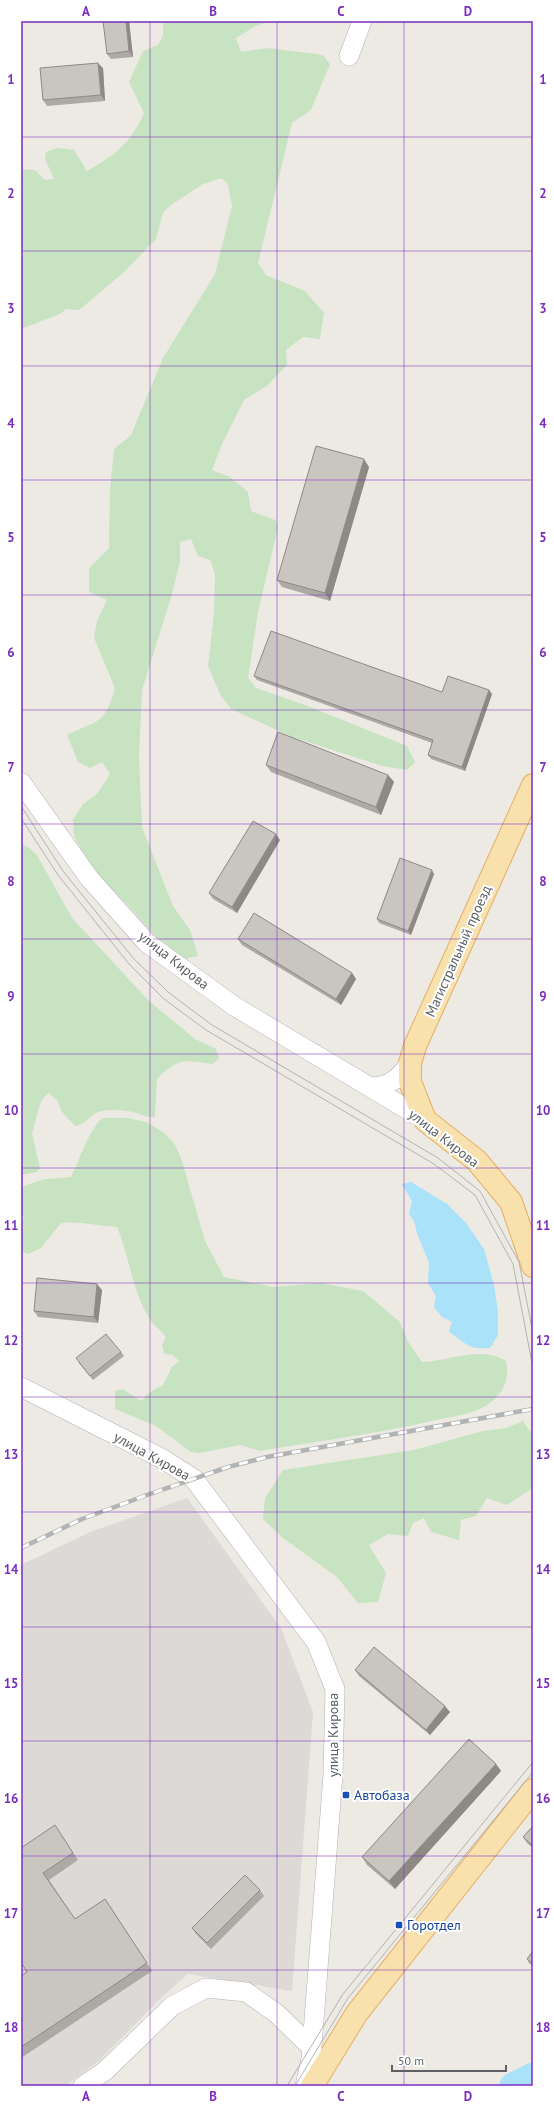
<svg xmlns="http://www.w3.org/2000/svg" width="554" height="2107" font-family="'PT Sans',sans-serif">
	<style>
		.industrial { fill: #dcd9d6 }
		.green { fill: #c7e3c2 }
		.water { fill: #a9e2f9 }
		.lines { fill: none; stroke-linecap: round; stroke-linejoin: round }
		.river { stroke: #a9e2f9; stroke-width: 27 }
		.minor-casing { stroke: #afb2b5; stroke-width: 20 }
		.major-casing { stroke: #e7ae64; stroke-width: 24 }
		.minor { stroke: #fff; stroke-width: 19 }
		.major { stroke: #f9e1ad; stroke-width: 22 }
		.tram { stroke: #b2b3b3; stroke-width: 1 }
		.rail-casing { stroke: #b2b3b3; stroke-width: 4.5 }
		.rail { stroke: #fff; stroke-width: 3; stroke-dasharray: 9; stroke-linecap: butt }
		.wall { fill: #ada9a5 }
		.shaded-wall { fill: #8d8a86 }
		.building { fill: #c9c5c0; stroke: #8d8a86 }
		.grid { fill: none; stroke: #7b2cbf; stroke-width: 1; stroke-opacity: 0.55 }
		.transit-dot { fill: #1a4fb4; stroke: #fff; stroke-width: 1.5 }
		.labels { text-anchor: middle; stroke-width: 4; stroke-linejoin: round; paint-order: stroke }
		.street-label { font-size: 14px; fill: #5c6063; stroke: #fff }
		.transit-label { font-size: 14px; fill: #164399; stroke: #fff; text-anchor: start }
		.neatline { fill: none; stroke: #7b2cbf; stroke-width: 1.5 }
		.grid-label { font-size: 13px; text-anchor: middle; font-weight: bold; fill: #7b2cbf }
	</style>
	<rect width="100%" height="100%" fill="#edeae4"/>
	<!-- industrial -->
	<path class="industrial" d="M187,1498L281,1628L313,1712L292,1991L188,1974L163,1996L99,2061L65,2086H21V1565L90,1532Z"/>
	<!-- green -->
	<path class="green" d="M163,21H269L254,27L236,38L241,52L268,48L323,55L330,64L311,110L292,123L258,263L266,275L305,291L324,313L320,339L303,337L286,350L287,365L268,385L244,400L222,444L212,470L230,477L248,492L251,511L275,520L278,527L258,612L248,678L256,688L308,706L407,746L415,762L407,770L382,766L292,737L231,709L220,694L208,666L214,614L215,574L210,560L198,556L191,539L180,542V561L172,594L142,690L139,758L142,827L173,906L190,930L198,956L184,959L156,937L127,904L92,869L74,836L73,820L83,804L97,794L110,774L102,762L90,768L78,762L67,735C100,719 104,725 115,688L94,638L97,621L107,600L89,592V568L109,548L110,490L114,449L131,435L163,358L215,274L232,206L228,185L222,178L203,184L171,205L163,213L156,239L122,274L79,310L66,309L60,314L21,329V169L35,170L45,180L54,179L45,159L46,152L57,148L74,150L87,171C116,155 131,142 144,113L129,82L143,51L158,45L163,35Z
		M21,844L28,847L37,855L72,918L149,1001L195,1039L216,1049L219,1058L213,1064C184,1060 179,1057 157,1079L155,1117C146,1118 141,1114 133,1112C125,1110 110,1109 102,1111C90,1113 86,1125 75,1126L62,1112L57,1100L48,1093L41,1101L32,1133L40,1168L37,1172L21,1175Z
		M102,1118H128L146,1122L163,1132L174,1143L181,1158L205,1241L224,1277L273,1287L321,1283L363,1291L399,1321L409,1343L422,1362C451,1361 479,1345 506,1361C510,1378 504,1392 490,1403C477,1413 456,1416 441,1419C381,1433 320,1441 260,1451L240,1445L199,1453L191,1452L156,1426L115,1409V1391L123,1389L141,1401L150,1392L163,1385L172,1367L179,1361L173,1355L164,1354L162,1345L166,1337C162,1331 155,1327 151,1321C132,1292 130,1258 117,1227C98,1226 80,1221 61,1223L41,1248L28,1254L21,1252V1228L24,1217L21,1215V1187L45,1179L71,1177C81,1157 87,1133 102,1118Z
		M523,1421L533,1436V1488L507,1505L487,1498L476,1516L461,1520L459,1540L431,1532L424,1518L413,1523L408,1536L388,1534L369,1545L386,1573L378,1602L358,1603L337,1577L283,1538L263,1519L265,1498L283,1470L414,1450L483,1431L506,1428Z"/>
	<!-- water -->
	<path class="water" d="M411,1182L447,1204L466,1223L484,1249L494,1285L498,1312V1335L490,1348C468,1350 466,1343 449,1332L452,1322L442,1317L434,1307L436,1296L428,1283L429,1263L417,1233L414,1221L409,1214L412,1201L402,1184Z"/>
	<g class="lines">
		<!-- river -->
		<path class="river" d="M513,2086L533,2076"/>
		<!-- minor casing -->
		<g class="minor-casing">
			<path id="minor" d="M349,56L362,21
				M21,782L89,878L147,943L234,1006L425,1120
				M371,1087C391,1086 399,1078 410,1063
				M21,1387L163,1459L194,1479L316,1642L335,1689L333,1775L311,2059L305,2086
				M83,2086L105,2071L172,2006L206,1988L246,1992L276,2013L312,2048"/>
		</g>
		<!-- major casing -->
		<g class="major-casing">
			<path id="major" d="M533,785L415,1046L410,1063V1082L425,1120L477,1161L511,1202L533,1266
				M312,2086L357,2013L533,1790"/>
		</g>
		<!-- minor -->
		<use href="#minor" class="minor"/>
		<!-- major -->
		<use href="#major" class="major"/>
		<!-- tram -->
		<path class="tram" d="M21,806L63,871L134,959L168,992L212,1025L438,1158L480,1191L519,1262L533,1333
			M21,818L58,875L129,964L164,999L206,1030L434,1164L475,1195L513,1264L533,1368
			M287,2086L343,1994L533,1762
			M295,2086L348,1998L533,1772"/>
		<!-- rail casing -->
		<g class="rail-casing">
			<path id="rail" d="M21,1548L82,1519L147,1495L228,1467L267,1457L533,1409"/>
		</g>
		<!-- rail -->
		<use href="#rail" class="rail"/>
	</g>
	<!-- wall -->
	<path class="wall" d="M129,21L133,57L111,59L107,54Z
		M103,68L105,101L47,106L43,100Z
		M369,467L330,601L282,587L277,580Z
		M254,676L442,692L489,690L492,694L465,771L431,759L428,755L432,743L257,680Z
		M266,765L388,775L394,782L381,815L271,772Z
		M280,840L237,913L213,899L209,893Z
		M434,874L411,935L379,923L377,919Z
		M238,939L352,973L356,979L341,1005L242,945Z
		M102,1290L98,1323L38,1317L34,1311Z
		M121,1352L124,1356L93,1380L78,1362Z
		M355,1670L450,1712L430,1735L359,1676Z
		M496,1764L501,1771L395,1889L367,1865L362,1857Z
		M55,1825L78,1860L49,1880L75,1919L105,1899L152,1971L21,2058V1976L27,1972L21,1962Z
		M533,1826V1848L527,1843L523,1837Z
		M260,1890L264,1896L211,1949L196,1934L192,1928Z
		M533,1951V1966L529,1963L527,1959Z"/>
	<!-- shaded-wall -->
	<path class="shaded-wall" d="M126,21H129L133,57L129,51Z
		M98,63L103,68L105,101L101,95Z
		M364,459L369,467L330,601L325,593Z
		M489,690L492,694L465,771L462,767Z
		M388,775L394,782L381,815L376,807Z
		M276,834L280,840L237,913L232,907Z
		M432,870L434,874L411,935L408,931Z
		M352,973L356,979L341,1005L336,999Z
		M97,1284L102,1290L98,1323L94,1317Z
		M445,1706L450,1712L430,1735L426,1730Z
		M496,1764L501,1771L395,1889L389,1881Z"/>
	<!-- building -->
	<path class="building" d="M103,21H126L129,51L107,54Z
		M98,63L101,95L43,100L40,68Z
		M316,446L364,459L325,593L277,580Z
		M271,631L442,692L448,676L489,690L462,767L428,755L433,740L254,676Z
		M278,732L388,775L376,807L266,765Z
		M253,821L276,834L232,907L209,893Z
		M400,858L432,870L408,931L377,919Z
		M254,913L352,973L336,999L238,939Z
		M37,1278L97,1284L94,1317L34,1311Z
		M106,1334L121,1352L90,1376L76,1358Z
		M374,1647L445,1706L426,1730L355,1670Z
		M469,1739L496,1764L389,1881L362,1857Z
		M55,1825L73,1853L43,1873L75,1919L105,1899L147,1963L21,2047V1976L27,1972L21,1962V1848Z
		M533,1826V1846L523,1837Z
		M245,1875L260,1890L207,1943L192,1928Z
		M533,1951V1964L527,1959Z"/>
	<!-- grid -->
	<path class="grid" d="M150,21V2086M277,21V2086M404,21V2086M21,137H533M21,251H533M21,366H533M21,480H533M21,595H533M21,710H533M21,824H533M21,939H533M21,1054H533M21,1168H533M21,1283H533M21,1397H533M21,1512H533M21,1627H533M21,1741H533M21,1856H533M21,1970H533"/>
	<!-- markers -->
	<g class="transit-dot">
		<rect x="342" y="1791" width="8" height="8" rx="2"/>
		<rect x="395" y="1921" width="8" height="8" rx="2"/>
	</g>
	<g class="labels">
		<!-- street labels -->
		<g class="street-label">
			<text transform="translate(458 951) rotate(-66)" y="5">Магистральный проезд</text>
			<text transform="translate(174 960) rotate(38)" y="5">улица Кирова</text>
			<text transform="translate(444 1138) rotate(38)" y="5">улица Кирова</text>
			<text transform="translate(152 1456) rotate(29)" y="5">улица Кирова</text>
			<text transform="translate(333 1735) rotate(-90)" y="5">улица Кирова</text>
		</g>
		<!-- transit labels -->
		<g class="transit-label">
			<text x="354" y="1800">Автобаза</text>
			<text x="407" y="1930">Горотдел</text>
		</g>
	</g>
	<!-- border -->
	<rect width="554" height="2107" fill="none" stroke="#ffffff" stroke-width="44"/>
	<!-- scale -->
	<path d="M392 2065v6h114v-6" fill="none" stroke="#5c6063" stroke-width="2"/>
	<text x="398" y="2065" font-size="12" fill="#5c6063" stroke="#ffffff" stroke-width="3" paint-order="stroke">50 m</text>
	<rect x="22" y="22" width="510" height="2063" class="neatline"/>
	<g class="grid-label">
		<text x="86" y="16">A</text>
		<text x="213" y="16">B</text>
		<text x="341" y="16">C</text>
		<text x="468" y="16">D</text>
		<text x="11" y="84">1</text>
		<text x="543" y="84">1</text>
		<text x="11" y="198">2</text>
		<text x="543" y="198">2</text>
		<text x="11" y="313">3</text>
		<text x="543" y="313">3</text>
		<text x="11" y="428">4</text>
		<text x="543" y="428">4</text>
		<text x="11" y="542">5</text>
		<text x="543" y="542">5</text>
		<text x="11" y="657">6</text>
		<text x="543" y="657">6</text>
		<text x="11" y="772">7</text>
		<text x="543" y="772">7</text>
		<text x="11" y="886">8</text>
		<text x="543" y="886">8</text>
		<text x="11" y="1001">9</text>
		<text x="543" y="1001">9</text>
		<text x="11" y="1115">10</text>
		<text x="543" y="1115">10</text>
		<text x="11" y="1230">11</text>
		<text x="543" y="1230">11</text>
		<text x="11" y="1345">12</text>
		<text x="543" y="1345">12</text>
		<text x="11" y="1459">13</text>
		<text x="543" y="1459">13</text>
		<text x="11" y="1574">14</text>
		<text x="543" y="1574">14</text>
		<text x="11" y="1688">15</text>
		<text x="543" y="1688">15</text>
		<text x="11" y="1803">16</text>
		<text x="543" y="1803">16</text>
		<text x="11" y="1918">17</text>
		<text x="543" y="1918">17</text>
		<text x="11" y="2032">18</text>
		<text x="543" y="2032">18</text>
		<text x="86" y="2101">A</text>
		<text x="213" y="2101">B</text>
		<text x="341" y="2101">C</text>
		<text x="468" y="2101">D</text>
	</g>
</svg>
